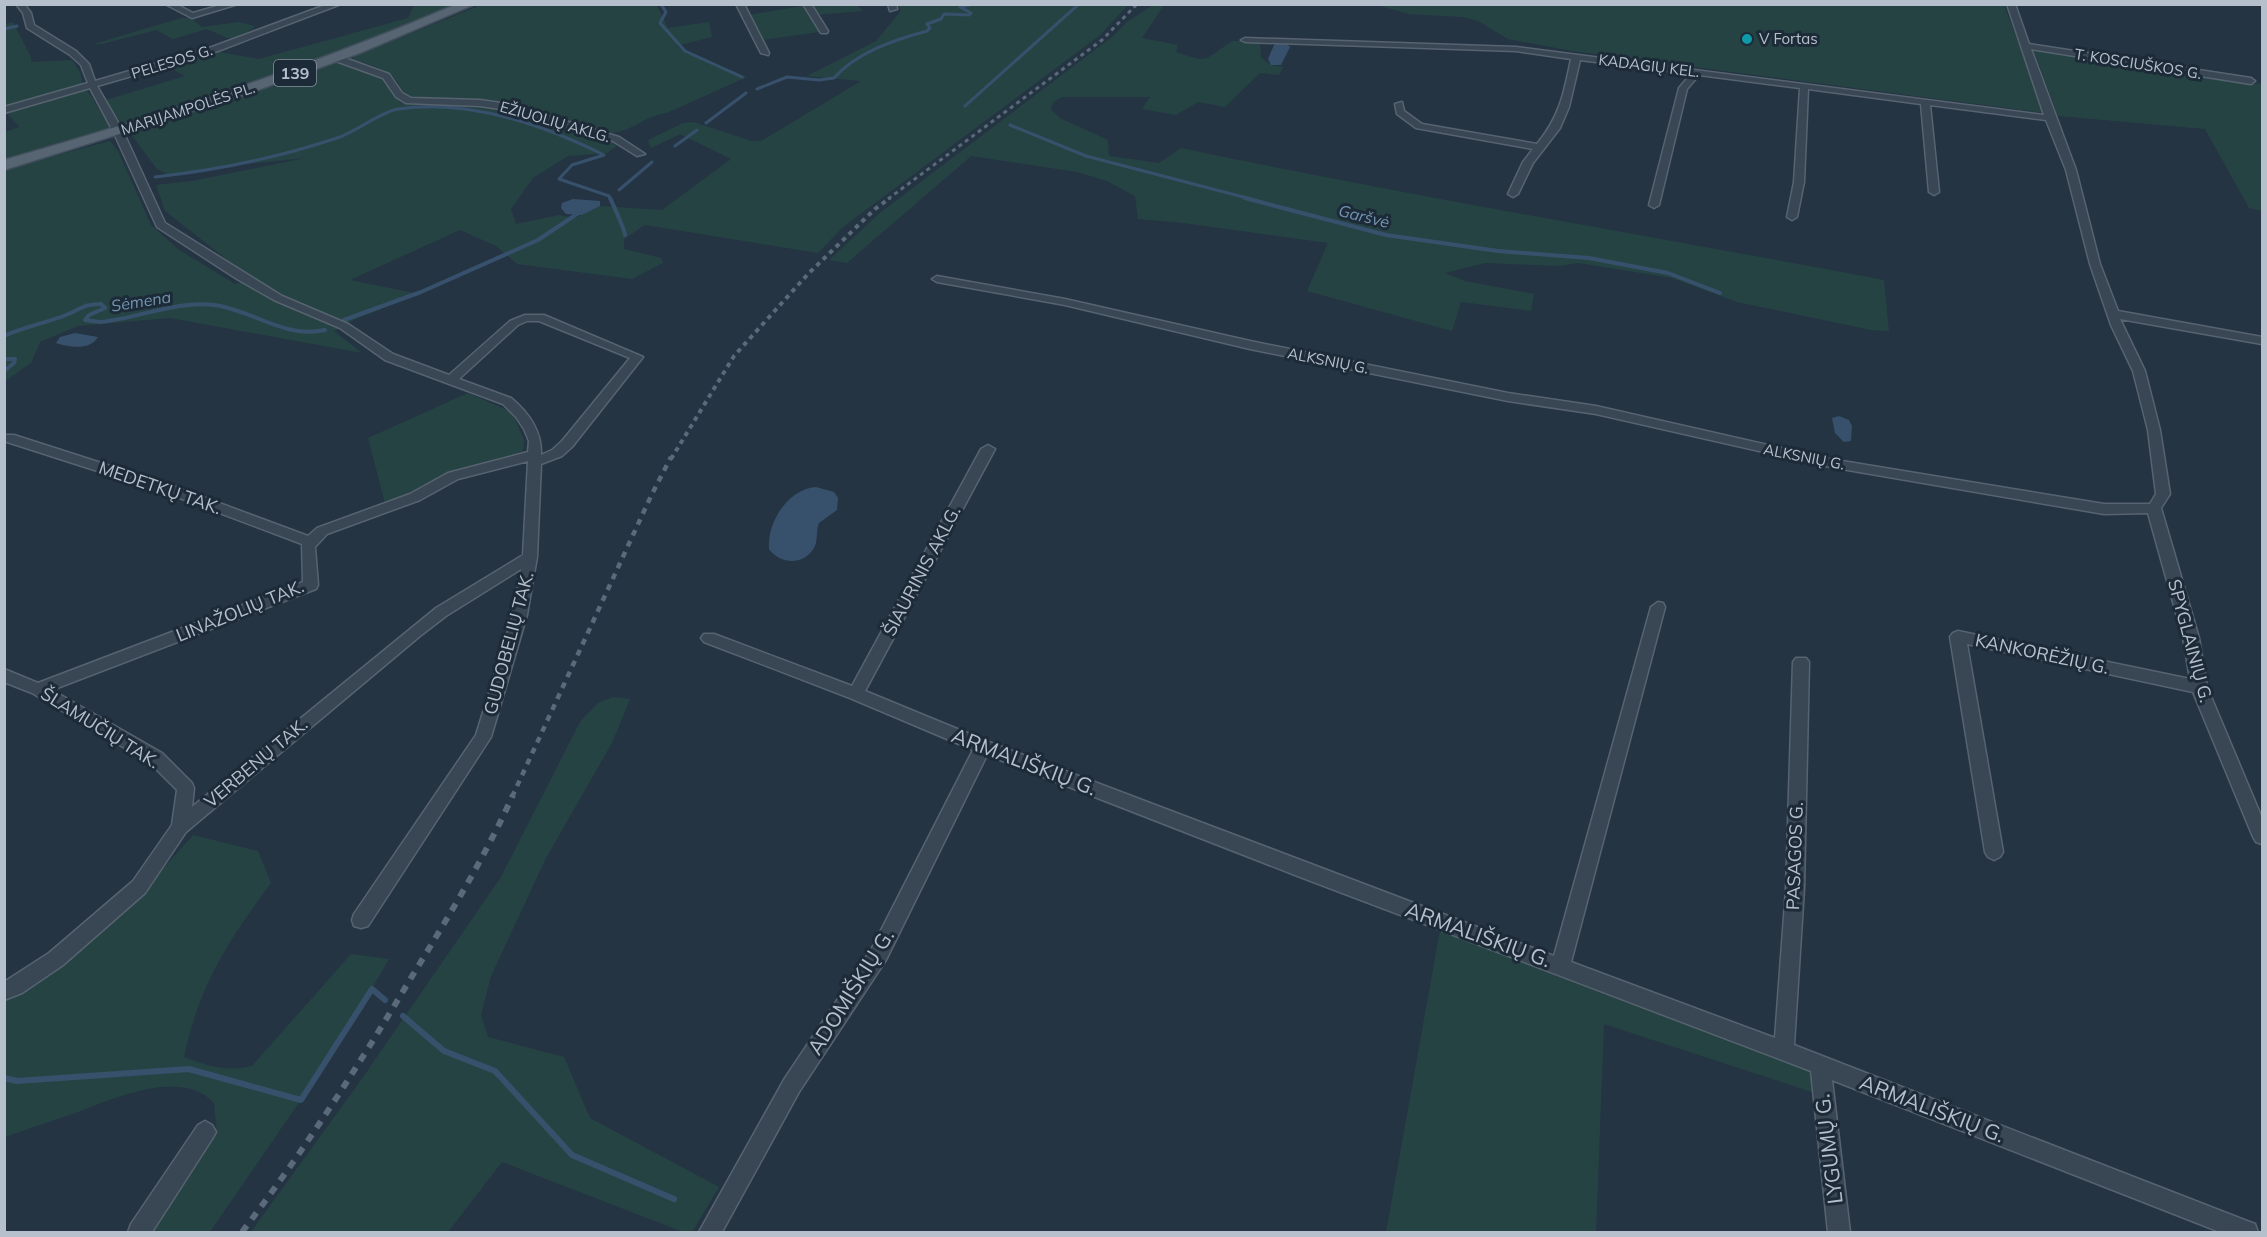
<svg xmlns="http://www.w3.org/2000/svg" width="2267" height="1237" font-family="Mulish,sans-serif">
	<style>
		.green { fill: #264344 }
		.water { fill: #37516c }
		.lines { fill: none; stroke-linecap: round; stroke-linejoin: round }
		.stream-far2 { stroke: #37516c; stroke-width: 3 }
		.stream-far1 { stroke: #37516c; stroke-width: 4 }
		.stream { stroke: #37516c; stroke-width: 6 }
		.street-casing { stroke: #576370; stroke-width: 3 }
		.primary-casing { stroke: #424f5c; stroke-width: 3 }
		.street { fill: #394653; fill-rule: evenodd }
		.primary { fill: #576573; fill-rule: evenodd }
		.rail-far3 { stroke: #5a6a7a; stroke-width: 3; stroke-dasharray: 4 4; stroke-linecap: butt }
		.rail-far2 { stroke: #5a6a7a; stroke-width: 4; stroke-dasharray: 4.5 4.5; stroke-linecap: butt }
		.rail-far1 { stroke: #5a6a7a; stroke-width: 4.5; stroke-dasharray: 6 6; stroke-linecap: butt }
		.rail { stroke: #5a6a7a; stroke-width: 6; stroke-dasharray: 8 8; stroke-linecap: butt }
		.culture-dot { fill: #0f9aa8; stroke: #1d2b38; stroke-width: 2 }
		.labels { text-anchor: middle; stroke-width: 6; stroke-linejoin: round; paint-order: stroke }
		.far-poi-label { font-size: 15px; fill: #b6c0cd; stroke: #1d2b38; text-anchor: start }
		.far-street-label { font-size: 15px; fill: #b6c0cd; stroke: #1d2b38 }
		.shield { fill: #1d2b38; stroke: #8893a0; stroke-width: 1.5 }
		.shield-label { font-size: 16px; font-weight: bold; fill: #b6c0cd }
		.far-water-label { font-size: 16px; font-style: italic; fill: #7394b2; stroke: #1d2b38 }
		.street-label { font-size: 18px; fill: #b6c0cd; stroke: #1d2b38 }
		.near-street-label { font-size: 21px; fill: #b6c0cd; stroke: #1d2b38 }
	</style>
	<rect width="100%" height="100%" fill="#243443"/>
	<!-- green -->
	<path class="green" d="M656,4L668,28L709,22L712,37L676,46L747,77L667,113C646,115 633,131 612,133L497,102L409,98C401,93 401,86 395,79C385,67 366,64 352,60L355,56L481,5Z
		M414,5H460L280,75L137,121L121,123L106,100L185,76L166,66L213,51L259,59L408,18Z
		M809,5H857L863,11L816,15Z
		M897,5H1128L1099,36L843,227L818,253L645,225L624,239V249L661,258L663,263L632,279L517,264L496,246L460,230L350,280L419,294L356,319L334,331L362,353L170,318L78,326L40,342L31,363L5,381V169L110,141L118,151L151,225L178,249L235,284L253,280L165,211L156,185L192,181L305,158L217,167L168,175L156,168L131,134L334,63C350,62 378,70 387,83C393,90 394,96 401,103L489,106L611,141L617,146L607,153L568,156L533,178L511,209L516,224L559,215L576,218L600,206L662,210L731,159L680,134L651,148L648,140L683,123L693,122L752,141H761L861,81L807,76L876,41L901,11Z
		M1153,5H1164L1142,38L1178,45L1176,52C1211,64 1203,60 1232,41H1260L1261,58L1271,65L1283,67L1279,75L1260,73L1225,107L1198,102L1176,115L1142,109L1150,97H1062L1053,102L1051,110L1060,118L1108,140L1109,156L1159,163L1181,148C1415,197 1650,236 1884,280L1889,331L1871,330L1737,302L1672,278L1579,263L1558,266L1485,263L1445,273L1465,281L1534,294L1531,311L1461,302L1452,331L1307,291L1328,243L1183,223L1138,219L1135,196L1107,181L1077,172L971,156L847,263L829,260L881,212L1112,37L1127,22Z
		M1377,5H2004L2045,113L1572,51L1508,39L1478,21L1463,17L1409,14Z
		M802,6L819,32L762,40L749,15Z
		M181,18H191L202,27L239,22L255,26L251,30L234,38H227L207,29L173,39L156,30L102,44H94Z
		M13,22L31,57V62L72,60L81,74L83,87L90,94L110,128L100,133L5,159V132L19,127L5,111L4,25Z
		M2033,49L2253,84L2261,83L2262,78V211L2249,208L2205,129L2058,116Z
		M468,393L512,412L524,440L523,451L507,458L466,469L385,503L368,438Z
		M613,697L630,699L612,743L546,858L491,976L481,1015L488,1037L564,1057L590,1118L719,1187L692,1232H683L502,1162L448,1232H251L361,1080L501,877L580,722L598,703Z
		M193,835L258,851L271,883C228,941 199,985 184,1057C207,1066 227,1072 252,1066L351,954L389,959L340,1043L210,1232H150L217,1133L214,1103C181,1067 113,1099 75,1113C51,1121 28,1129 5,1137L4,994L52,974L134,901Z
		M1440,930L1812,1070V1092L1604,1024L1596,1232H1386Z"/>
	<!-- water -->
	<path class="water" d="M1277,43L1287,44L1290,47L1281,65H1271L1268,59L1274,45Z
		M573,199L600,201V206L582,215L566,214L561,208L562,203Z
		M75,333L98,337C90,351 68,347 56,343L60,337Z
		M1839,416L1849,420L1852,426L1851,441L1844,442L1835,433L1832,418Z
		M816,487L834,492L838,498L837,510L819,523C816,530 818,538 815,546C806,565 781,566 769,549C767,522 788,489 816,487Z"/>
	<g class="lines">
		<!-- stream-far2 -->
		<path class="stream-far2" d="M661,4L666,12L660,23L685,51L742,77
			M4,29L17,26
			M757,89L787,77L819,80L834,78C857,52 894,40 927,31L930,28L927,24L941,19L944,14L969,15L971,13L960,7L974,4
			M965,106L1079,4
			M706,123L746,93
			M1010,125L1086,156L1251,199
			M675,146L697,130
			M155,177C218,170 277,158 337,138C356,132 382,111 398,109C468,99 542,124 604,155L572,165L559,179L609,196L611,199
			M619,190L652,162"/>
		<!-- stream-far1 -->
		<path class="stream-far1" d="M610,198C613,204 625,231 625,235
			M1245,198L1386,235L1498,251L1589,258L1668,273L1720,293
			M344,320L421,292L538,240L580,212
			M4,336C24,327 46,323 66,315C81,309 83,304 101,304L105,308L89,315L85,320L100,322C137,319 176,300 214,305C253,310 284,339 325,330
			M4,359H15L14,363L4,371"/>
		<!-- stream -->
		<path class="stream" d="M403,1016L444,1051L495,1071L572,1155L674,1199
			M4,1078L17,1081L189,1069L301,1100L372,989L385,1000"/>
		<!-- street casing -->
		<g class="street-casing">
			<path id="street" d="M16,4H24L31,13L34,25L76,51L89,64L95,81L212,47L328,4H341L218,51L97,86L123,131L165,223L282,296L348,324L393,354L449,375L510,321L525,315H544L643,357L572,447L562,456L541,464L537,557L527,615L491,737L368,926L361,928L354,926L352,920L354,914L476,735L513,615L521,569L446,616L420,636L186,832L145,893L63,965L22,993L4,1000V982L49,953L133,881L172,825L177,790L150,763L32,693L4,682V669L38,683L303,582L302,544L169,494L4,441V435H14L179,488L308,536L317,528L410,494L448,473L528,452L529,441L524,429L516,417L503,404L385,360L340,328L274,300L237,279L157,227L113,131L90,88L4,113V107L88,83L81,65L70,55L27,28L23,13ZM527,321H539L630,358L562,441L552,450L541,455C542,431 529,413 511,398L459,379L518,325ZM528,461L523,555L436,608L192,807L194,788L192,783L162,753L52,690L316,589L318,585L315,547L327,534L420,500L458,479Z
				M165,4H176L193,13L224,4H238L192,18Z
				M736,4H744L769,53L768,55L761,53Z
				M803,4H811L828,31L827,33H821Z
				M888,4H896L897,9L890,11Z
				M2007,4H2015L2029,44L2251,78L2255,81L2251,84L2031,49L2076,170L2100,264L2118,311L2262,337V344L2120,319L2145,371L2160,430L2170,494L2161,508L2199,638L2207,687L2262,818V844L2256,842L2253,837L2193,692L1967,644L2003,852L2000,857L1994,860L1988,857L1985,852L1950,637L1953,633L1958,631L2190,679L2183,638L2148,513L2104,514L1830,467L1596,414L1508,401L1250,349L1065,305L937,282L932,279L937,276L1065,299L1250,341L1508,393L1596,406L1830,459L2104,504H2150L2156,494L2148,430L2133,371L2111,325L2090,264L2066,170L2046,120L1930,105L1939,192L1934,195L1929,192L1921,104L1808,89L1804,182L1797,217L1792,220L1787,217L1794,182L1800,88L1699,75L1687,89L1659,205L1654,208L1649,205L1679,88L1691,74L1580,60L1569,107L1560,128L1533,163L1518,194L1513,197L1508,194L1523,162L1533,149L1416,128L1397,114L1395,104L1402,102L1404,111L1422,124L1537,144C1560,116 1564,93 1571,59L1516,51L1245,42L1241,40L1245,38L1516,47L2044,115Z
				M333,56H339L389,74L402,93L411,98L480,100L508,104L619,137L645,154L637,156L613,141L507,110L480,106L406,103L396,97L383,78L333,60Z
				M988,445L995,449L865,691L989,742L1554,956L1651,607L1658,602L1663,603L1665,607L1571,962L1775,1038L1786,889L1793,662L1796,658H1806L1809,662L1804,889L1794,1045L2247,1221L2255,1224L2258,1232H2220L1832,1080L1850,1232H1828L1811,1071L1295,875L987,755L886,960L799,1092L722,1232H699L785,1078L872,948L973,750L850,698L704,642L701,638L704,634H714L852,686L981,449Z
				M205,1121L212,1125L216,1132L212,1139L152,1232H128L131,1224L198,1125Z"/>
		</g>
		<!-- primary casing -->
		<g class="primary-casing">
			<path id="primary" d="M457,4H475L360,53L244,95L4,170V160C158,116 310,67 457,4Z"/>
		</g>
		<!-- street -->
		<use href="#street" class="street"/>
		<!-- primary -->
		<use href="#primary" class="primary"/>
		<!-- rail-far3 -->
		<path class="rail-far3" d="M888,199L1102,40L1137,4"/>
		<!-- rail-far2 -->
		<path class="rail-far2" d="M671,459L734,356L808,274L875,209L890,198"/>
		<!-- rail-far1 -->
		<path class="rail-far1" d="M512,797L651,496L671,457"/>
		<!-- rail -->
		<path class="rail" d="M242,1232C304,1151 359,1065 411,978C447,919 484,859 513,795"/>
	</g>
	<!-- markers -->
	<circle class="culture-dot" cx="1747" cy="39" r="6"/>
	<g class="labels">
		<!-- far-poi labels -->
		<g class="far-poi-label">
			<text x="1759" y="44">V Fortas</text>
		</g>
		<!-- far-street labels -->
		<g class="far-street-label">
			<text transform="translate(172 62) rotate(-17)" y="5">PELESOS G.</text>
			<text transform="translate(2138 64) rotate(9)" y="5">T. KOSCIUŠKOS G.</text>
			<text transform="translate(1649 66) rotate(7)" y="5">KADAGIŲ KEL.</text>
			<text transform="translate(188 109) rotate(-18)" y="5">MARIJAMPOLĖS PL.</text>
			<text transform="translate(555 122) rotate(16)" y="5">EŽIUOLIŲ AKLG.</text>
			<text transform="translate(1328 361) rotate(11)" y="5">ALKSNIŲ G.</text>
			<text transform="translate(1804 457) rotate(11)" y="5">ALKSNIŲ G.</text>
		</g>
		<!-- shield labels -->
		<rect class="shield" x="274" y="60" width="42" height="26" rx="4.5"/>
		<g class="shield-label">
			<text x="295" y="79">139</text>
		</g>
		<!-- far-water labels -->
		<g class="far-water-label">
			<text transform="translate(1364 216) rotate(14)" y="6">Garšvė</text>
			<text transform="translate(141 301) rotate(-9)" y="6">Sėmena</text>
		</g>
		<!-- street labels -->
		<g class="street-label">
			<text transform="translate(160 488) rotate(19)" y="6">MEDETKŲ TAK.</text>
			<text transform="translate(922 571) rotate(-62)" y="6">ŠIAURINIS AKLG.</text>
			<text transform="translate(240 611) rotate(-22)" y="6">LINAŽOLIŲ TAK.</text>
			<text transform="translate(2190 641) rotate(75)" y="6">SPYGLAINIŲ G.</text>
			<text transform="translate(509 643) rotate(-75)" y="6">GUDOBELIŲ TAK.</text>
			<text transform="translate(2042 654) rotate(12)" y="6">KANKORĖŽIŲ G.</text>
			<text transform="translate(100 728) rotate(32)" y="6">ŠLAMUČIŲ TAK.</text>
			<text transform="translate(256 763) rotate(-40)" y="6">VERBENŲ TAK.</text>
			<text transform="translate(1795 856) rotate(-88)" y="6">PASAGOS G.</text>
		</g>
		<!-- near-street labels -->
		<g class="near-street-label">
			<text transform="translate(1024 762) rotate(21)" y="7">ARMALIŠKIŲ G.</text>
			<text transform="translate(1478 935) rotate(20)" y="7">ARMALIŠKIŲ G.</text>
			<text transform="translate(851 992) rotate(-58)" y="7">ADOMIŠKIŲ G.</text>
			<text transform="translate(1932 1109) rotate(21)" y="7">ARMALIŠKIŲ G.</text>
			<text transform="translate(1829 1149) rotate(-97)" y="7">LYGUMŲ G.</text>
		</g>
	</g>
	<!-- border -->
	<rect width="2267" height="1237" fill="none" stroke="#b6c0cd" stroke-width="12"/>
</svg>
